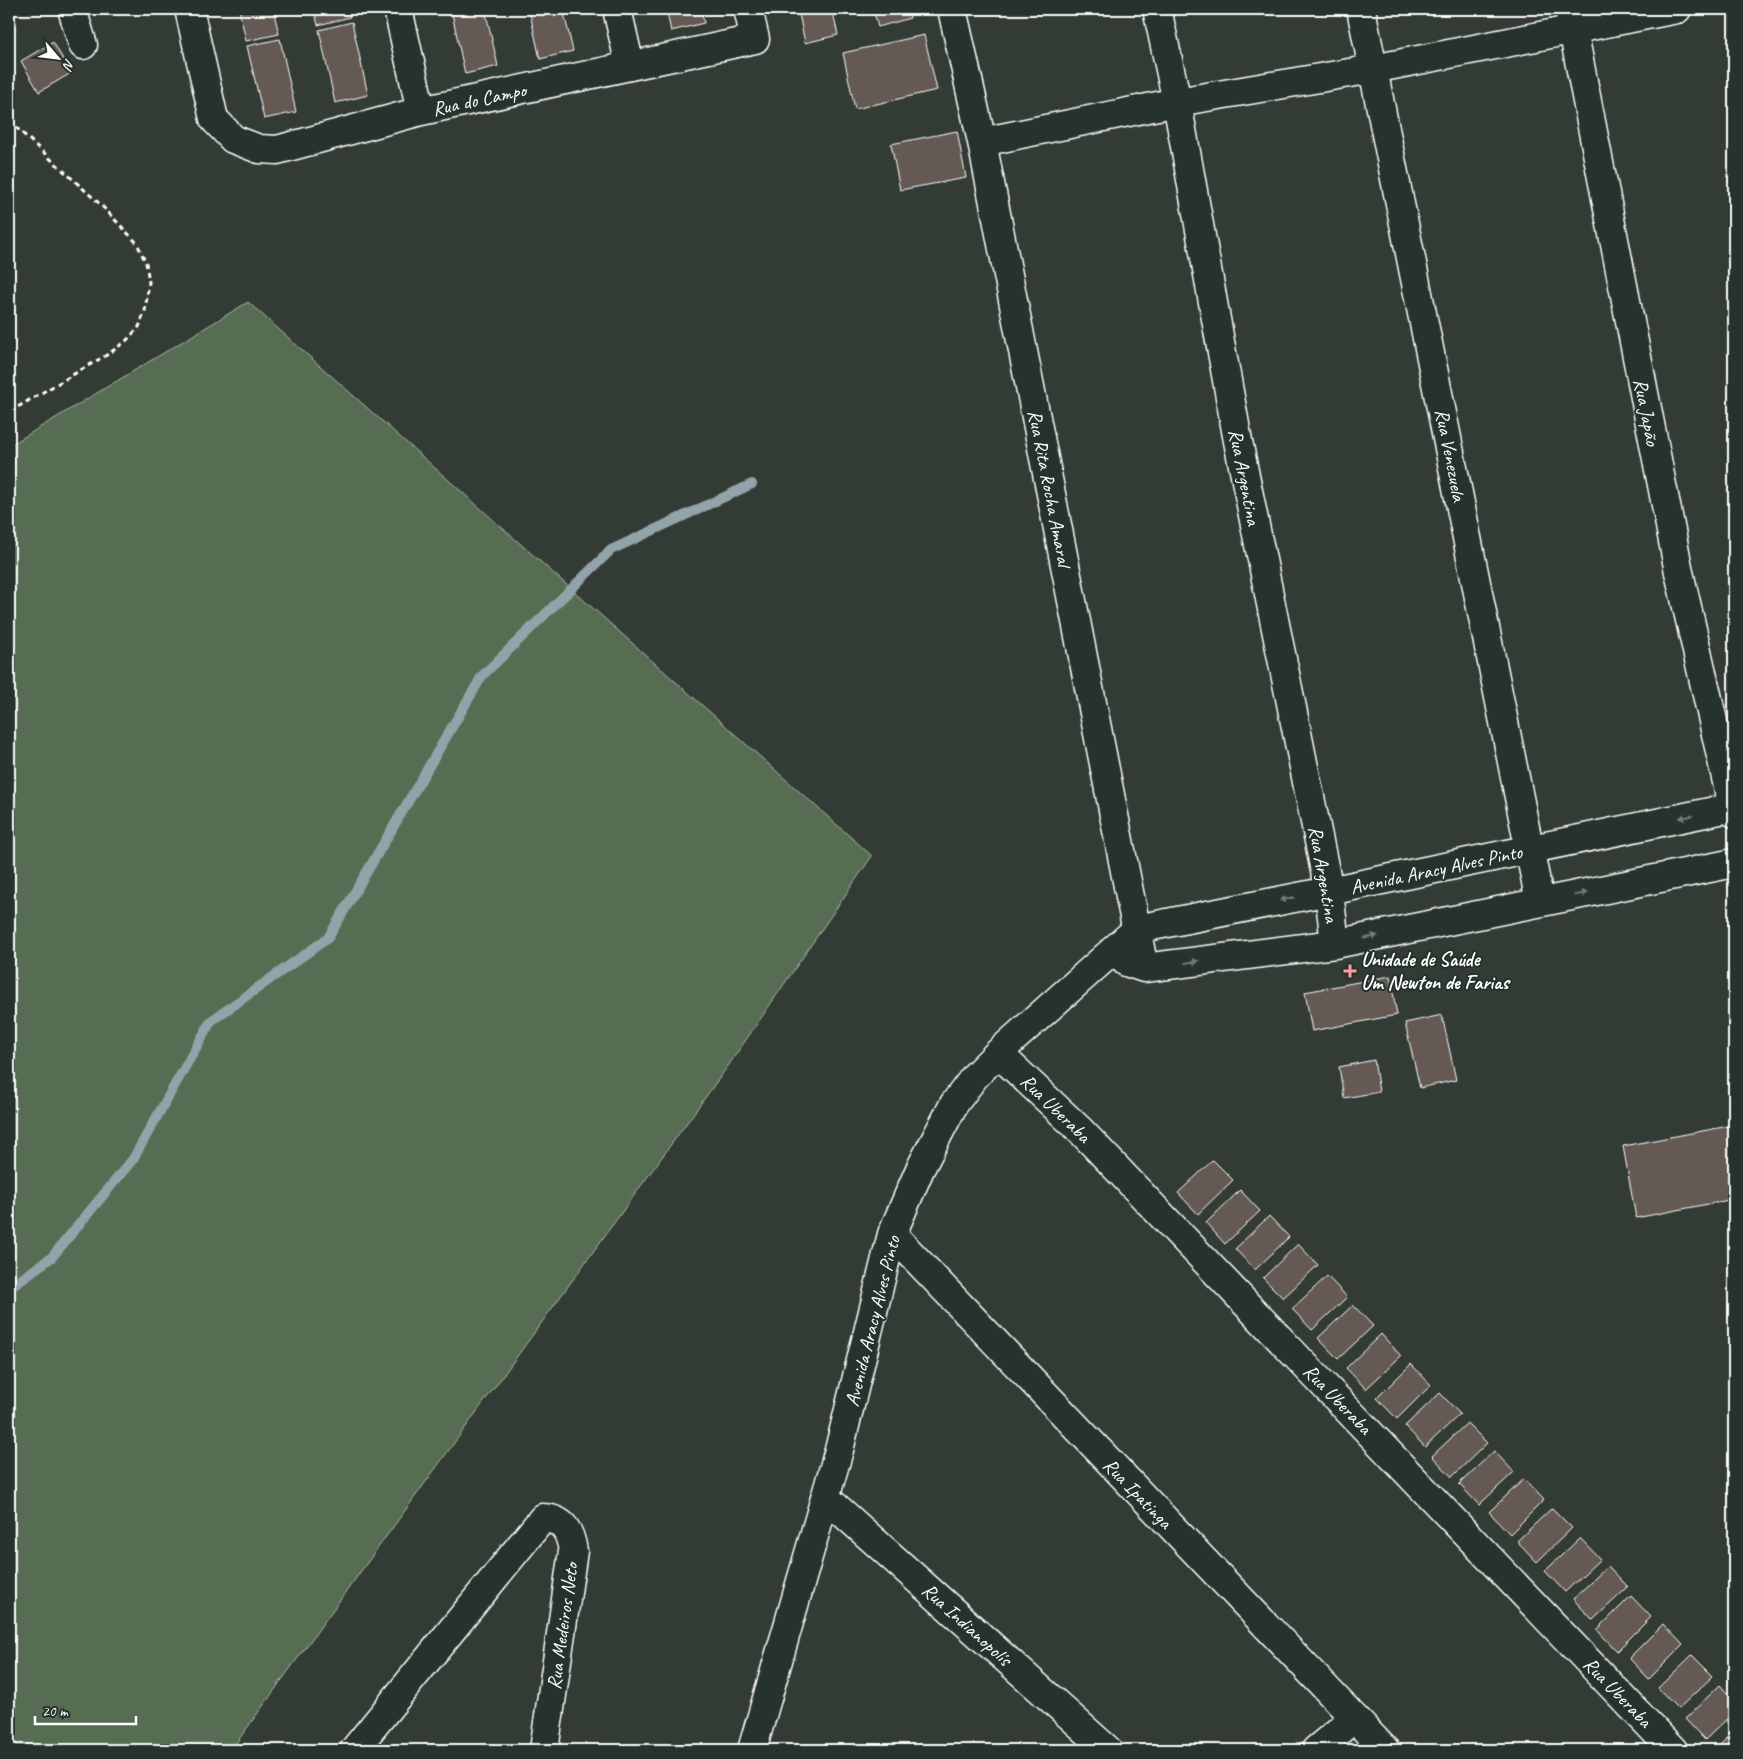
<svg xmlns="http://www.w3.org/2000/svg" width="1743" height="1759" font-family="Caveat,sans-serif">
	<style>
		.green { fill: #566d52; stroke: #aab6a8 }
		.lines { fill: none; stroke-linecap: round; stroke-linejoin: round }
		.stream { stroke: #92a3a9; stroke-width: 10 }
		.building { fill: #655a53; stroke: #fff }
		.minor-casing { stroke: #fff; stroke-width: 31 }
		.path { stroke: #fff; stroke-width: 3; stroke-dasharray: 5 4; stroke-linecap: butt }
		.minor { stroke: #26332d; stroke-width: 28 }
		.oneway { fill: #727a76 }
		.poi-dot { fill: #ff9aa2; stroke: #26332d; stroke-width: 2 }
		.labels { text-anchor: middle; stroke-width: 4; stroke-linejoin: round; paint-order: stroke }
		.street-label { font-size: 20px; fill: #fff; stroke: #26332d }
		.poi-label { font-size: 20px; font-weight: bold; fill: #fff; stroke: #26332d; text-anchor: start }
	</style>
	<rect width="100%" height="100%" fill="#333b35"/>
	<filter id="ink" filterUnits="userSpaceOnUse"><feTurbulence type="fractalNoise" baseFrequency=".02" numOctaves="2"/><feDisplacementMap in="SourceGraphic" scale="10" xChannelSelector="R" yChannelSelector="G"/><feConvolveMatrix kernelMatrix="1 2 1 2 8 2 1 2 1" color-interpolation-filters="sRGB"/></filter>
	<g filter="url(#ink)">
		<!-- green -->
		<path class="green" d="M248,302L872,856L728,1066L231,1750H9V446Z"/>
		<g class="lines">
			<!-- stream -->
			<path class="stream" d="M9,1288L52,1257L133,1159L211,1021L328,938L482,676L611,550L752,484"/>
		</g>
		<!-- building -->
		<path class="building" d="M239,9H273L279,34L246,41Z
			M314,9H349L350,17L318,25Z
			M451,9H485L498,66L465,74Z
			M529,9H563L573,51L540,59Z
			M666,9H701L704,23L671,31Z
			M798,9H832L838,35L805,43Z
			M873,9H908L910,18L878,27Z
			M352,22L368,95L335,103L319,30Z
			M924,35L937,90L855,109L843,53Z
			M280,39L296,112L264,119L247,46Z
			M53,42L71,73L39,92L21,61Z
			M957,131L966,178L900,190L891,144Z
			M1390,976L1397,1015L1312,1031L1305,992Z
			M1442,1015L1456,1080L1420,1088L1405,1023Z
			M1374,1060L1379,1092L1344,1098L1339,1067Z
			M1734,1125V1199L1636,1218L1623,1146Z
			M1213,1160L1233,1180L1198,1214L1178,1193Z
			M1240,1190L1260,1211L1225,1244L1206,1223Z
			M1269,1216L1289,1237L1255,1270L1235,1249Z
			M1298,1244L1318,1265L1283,1298L1263,1278Z
			M1327,1276L1347,1297L1312,1330L1292,1309Z
			M1353,1305L1373,1326L1338,1359L1318,1338Z
			M1381,1334L1401,1356L1366,1389L1346,1368Z
			M1411,1364L1431,1385L1397,1419L1377,1398Z
			M1440,1393L1460,1414L1425,1447L1405,1426Z
			M1467,1423L1487,1443L1452,1477L1432,1456Z
			M1494,1451L1514,1472L1479,1505L1459,1484Z
			M1524,1479L1544,1500L1510,1534L1489,1512Z
			M1552,1508L1572,1528L1537,1562L1517,1541Z
			M1580,1538L1600,1559L1565,1592L1545,1571Z
			M1608,1566L1628,1587L1593,1620L1573,1599Z
			M1631,1596L1651,1617L1617,1651L1597,1630Z
			M1663,1624L1683,1645L1649,1679L1629,1658Z
			M1692,1655L1713,1676L1678,1709L1658,1688Z
			M1720,1685L1734,1701V1712L1705,1740L1685,1719Z
			M1734,1730V1750H1716L1715,1749Z"/>
		<g class="lines">
			<!-- minor casing -->
			<g class="minor-casing">
				<path id="minor" d="M72,9L83,45
					M189,9L214,119L233,139L259,149L277,150L421,111L755,39L748,9
					M398,9L421,111
					M617,9L630,66
					M952,9L982,142L1144,968
					M1157,9L1177,102L1237,436L1329,891L1335,944
					M1361,9L1540,902
					M1569,9L1679,572L1734,813
					M982,142L1177,102L1373,69L1677,9
					M1126,962L1144,968L1335,944L1734,863
					M998,1053L1080,1130L1673,1750
					M892,1234L1385,1750
					M825,1497L1108,1750
					M354,1750L543,1518C564,1519 570,1532 573,1551L544,1750
					M752,1750L839,1450L892,1234L920,1169L954,1104L975,1076L998,1053L1137,929L1329,891L1734,807
					M1316,1750L1353,1719"/>
			</g>
			<!-- path -->
			<path class="path" d="M9,121L101,205L137,243L146,263L149,282L145,311L139,327L127,340L110,353L9,412"/>
			<!-- minor -->
			<use href="#minor" class="minor"/>
		</g>
		<!-- one-way arrows -->
		<defs><path id="oneway-solid" d="M-6-.8H1V-3.2L6.5 0L1 3.2V.8H-6Z" transform="scale(1.25)"/></defs>
		<g class="oneway">
			<use href="#oneway-solid" transform="translate(1686 817) rotate(169)"/>
			<use href="#oneway-solid" transform="translate(1581 894) rotate(-11)"/>
			<use href="#oneway-solid" transform="translate(1287 899) rotate(169)"/>
			<use href="#oneway-solid" transform="translate(1371 937) rotate(-12)"/>
			<use href="#oneway-solid" transform="translate(1192 962) rotate(-7)"/>
		</g>
	</g>
	<!-- markers -->
	<path class="poi-dot" d="M1347.5 963.5h5v5h5v5h-5v5h-5v-5h-5v-5h5z"/>
	<g class="labels">
		<!-- street labels -->
		<g class="street-label">
			<text transform="translate(479 99) rotate(-12)" y="7">Rua do Campo</text>
			<text transform="translate(1647 412) rotate(79)" y="7">Rua Japão</text>
			<text transform="translate(1451 455) rotate(79)" y="7">Rua Venezuela</text>
			<text transform="translate(1245 477) rotate(79)" y="7">Rua Argentina</text>
			<text transform="translate(1050 488) rotate(79)" y="7">Rua Rita Rocha Amaral</text>
			<text transform="translate(1436 869) rotate(-12)" y="7">Avenida Aracy Alves Pinto</text>
			<text transform="translate(1324 874) rotate(80)" y="7">Rua Argentina</text>
			<text transform="translate(1056 1108) rotate(44)" y="7">Rua Uberaba</text>
			<text transform="translate(872 1321) rotate(-76)" y="7">Avenida Aracy Alves Pinto</text>
			<text transform="translate(1338 1399) rotate(46)" y="7">Rua Uberaba</text>
			<text transform="translate(1138 1493) rotate(46)" y="7">Rua Ipatinga</text>
			<text transform="translate(967 1624) rotate(42)" y="7">Rua Indianopolís</text>
			<text transform="translate(562 1626) rotate(-82)" y="7">Rua Medeiros Neto</text>
			<text transform="translate(1618 1692) rotate(46)" y="7">Rua Uberaba</text>
		</g>
		<!-- poi labels -->
		<g class="poi-label">
			<text x="1361" y="966">Unidade de Saúde<tspan x="1361" dy="23">Um Newton de Farias</tspan></text>
		</g>
	</g>
	<!-- margin -->
	<rect width="1743" height="1759" fill="none" stroke="#26332d" stroke-width="30"/>
	<rect x="15" y="15" width="1713" height="1729" fill="none" stroke="#fff" stroke-width="2" filter="url(#ink)"/>
	<!-- north arrow -->
	<g transform="translate(58 58) rotate(118)" stroke="#26332d" stroke-width="4" paint-order="stroke">
	<path d="M0-4L9 19L0 12L-9 19Z" fill="#ffffff"/>
	<text y="-8" font-size="14" font-weight="bold" text-anchor="middle" fill="#ffffff">N</text>
	</g>
	<!-- scale -->
	<path d="M35 1716v8h101v-8" fill="none" stroke="#ffffff" stroke-width="2.5"/>
	<text x="42" y="1716" font-size="15" fill="#ffffff" stroke="#26332d" stroke-width="4" paint-order="stroke">20 m</text>
</svg>
